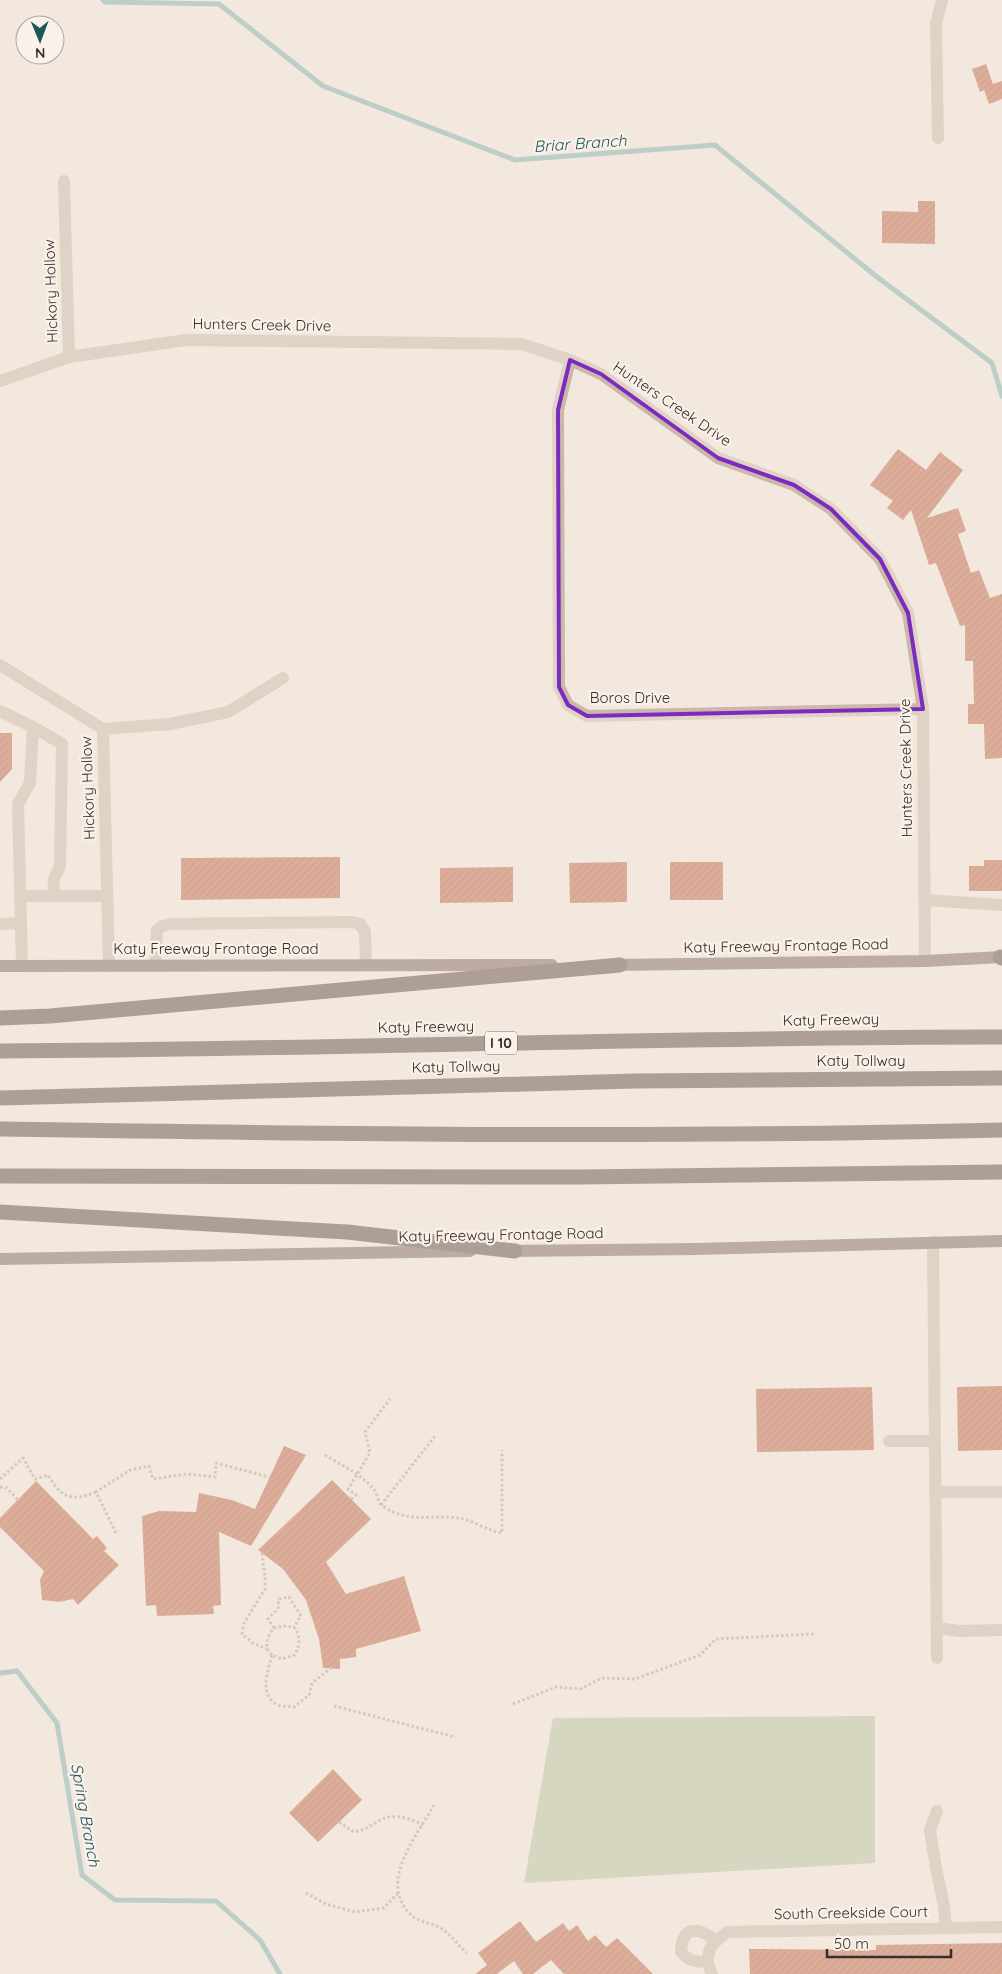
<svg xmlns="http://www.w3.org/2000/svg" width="1002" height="1974" font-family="Quicksand,sans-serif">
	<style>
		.garden { fill: #b6c29d }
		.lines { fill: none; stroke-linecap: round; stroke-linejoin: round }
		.stream { stroke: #7caeb0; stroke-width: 5 }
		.building { fill: url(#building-hatch) }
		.path { stroke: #b7a293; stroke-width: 3; stroke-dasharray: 2.5 2.5; stroke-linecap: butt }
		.minor { stroke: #cbb8a9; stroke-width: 12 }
		.major { stroke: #7a645a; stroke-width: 12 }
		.highway { stroke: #594840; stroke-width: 15 }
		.marked { fill: none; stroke: #7b2cbf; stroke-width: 4; stroke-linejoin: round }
		.labels { text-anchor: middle; stroke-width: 4.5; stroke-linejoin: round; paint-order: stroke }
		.shield { fill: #faf2ea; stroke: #726963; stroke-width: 1 }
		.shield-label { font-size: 14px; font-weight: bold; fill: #382e29 }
		.street-label { font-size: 15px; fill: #382e29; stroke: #faf2ea }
		.water-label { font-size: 16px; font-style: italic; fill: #1e565a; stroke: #faf2ea }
	</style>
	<defs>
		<pattern id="building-hatch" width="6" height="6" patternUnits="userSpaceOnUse" patternTransform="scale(1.25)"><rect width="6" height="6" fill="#c66648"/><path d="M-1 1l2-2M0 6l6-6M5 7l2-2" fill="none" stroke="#a2543c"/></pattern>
	</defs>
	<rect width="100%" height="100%" fill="#f2e8dd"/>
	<!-- garden -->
	<path class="garden" d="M875,1716V1863L524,1883L553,1718Z"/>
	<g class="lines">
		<!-- stream -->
		<path class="stream" d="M103,0L105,2L219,4L323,86L515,160L715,145L877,277L992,363L1002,396
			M0,1673L17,1671L57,1723L82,1875L115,1900L216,1901L260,1940L280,1974"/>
	</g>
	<!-- building -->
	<path class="building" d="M986,64L993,84L1002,81V99L989,104L984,90L980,92L972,69Z
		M918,201H935V244L882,243V211L918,212Z
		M898,449L926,470L940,452L963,470L927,518L958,508L966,531L958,534L971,573L979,570L990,598L1002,594V758L985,759L984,724H968V704H974L973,661H965V625L960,626L936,563L929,565L911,510L903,520L887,508L893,501L870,485Z
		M0,733H12V769L0,782Z
		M340,857V898L181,900V858Z
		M984,860H1002V891H969V866H984Z
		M627,862V902L570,903L569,863Z
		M670,862H723V900H670Z
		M513,867V902L440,903V868Z
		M1002,1386V1450L958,1451L957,1387Z
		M872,1387L874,1450L757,1452L756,1389Z
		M284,1446L306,1455L251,1546L219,1532L221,1605L213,1606L214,1614L157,1616L156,1605L146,1606L142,1516L159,1511L196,1512L199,1493L232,1500L255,1509Z
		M332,1480L371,1519L326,1562L346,1594L404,1576L421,1631L356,1649V1657L340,1659V1669L323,1668L319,1639L306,1600L283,1569L258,1550Z
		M36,1481L93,1539L97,1536L107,1548L104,1551L119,1565L78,1605L73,1599L59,1602L42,1600L40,1580L44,1571L0,1527V1518Z
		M333,1769L362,1800L318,1842L289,1813Z
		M520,1921L536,1942L563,1923L569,1931L577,1925L588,1941L595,1935L606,1947L617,1938L653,1974H564L551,1960L533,1974H523L514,1961L497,1974H475L487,1965L478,1953Z
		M1002,1943V1974H750L749,1949L876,1950V1945Z"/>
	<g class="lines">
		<!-- path -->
		<path class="path" d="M325,1455C341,1465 363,1475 375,1491C378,1496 378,1504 384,1507C410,1524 431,1514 458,1518C473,1520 486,1530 502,1533V1450
			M0,1479L23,1458L35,1479L48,1475C62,1498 70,1502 96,1492
			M0,1487L7,1488L18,1500
			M351,1499L356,1495L348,1489L370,1453L365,1432L390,1399
			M381,1505L435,1436
			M116,1533L96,1492L130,1470L149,1466L153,1479L187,1474L215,1477L216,1463L269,1477
			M262,1553L265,1577V1589L244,1623L242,1634L253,1643L267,1649
			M274,1628L268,1619L278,1609L279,1599L289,1597L301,1616L294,1627
			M272,1655C263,1645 267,1638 274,1628L284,1626L294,1627C301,1637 300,1644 295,1655L282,1659L272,1655C268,1671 258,1695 278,1705C283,1707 290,1706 294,1707L309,1695L312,1683L331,1668
			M513,1704L556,1687L580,1689L602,1678L635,1679L700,1655L716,1639L815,1634
			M334,1706L455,1737
			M434,1805C417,1836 377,1882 411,1915C419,1923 436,1923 445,1931C453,1937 458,1946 467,1953
			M339,1822L354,1832C369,1829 368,1827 380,1820C392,1813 411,1818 423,1825
			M306,1893L326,1904L355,1912L384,1908L399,1892"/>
		<!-- minor -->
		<path class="minor" d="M938,138L936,24L942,0
			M64,181L69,357
			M570,360L558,410L559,687L568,705L587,716L923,709
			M0,381L69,357L186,340L522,344L570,360L601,374L718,458L794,485L831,509L880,559L908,613L923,709L925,961
			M0,665L103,729
			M0,711L33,727L30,783L18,804L22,966
			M33,727L62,744L60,866L54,879L53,896
			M103,729L109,966
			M103,729L170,724L228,712L283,678
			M20,896H107
			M925,900L1002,905
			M0,924L21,923
			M155,966L157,930L162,926L171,924L352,922L360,924L365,932L366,965
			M933,1242L937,1658
			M889,1441H935
			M935,1492H1002
			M937,1628L959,1631L1002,1630
			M937,1811L930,1830L936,1868L944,1906L946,1928
			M707,1962C695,1962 689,1961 681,1952C682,1925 698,1927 715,1940
			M712,1974C702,1954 711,1943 728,1932L1002,1927"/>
		<!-- major -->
		<path class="major" d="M612,965L925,961L1002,957
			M0,966L552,965
			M505,1251L696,1249L1002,1241
			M0,1259L470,1251"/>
		<!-- highway -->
		<path class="highway" d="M1000,957L1002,958
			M0,1018L50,1016L620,965
			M0,1051C334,1049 668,1037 1002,1037
			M0,1098L635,1081L1002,1078
			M0,1129C334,1134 668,1138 1002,1130
			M0,1176L580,1177L1002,1172
			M0,1212L347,1232L515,1251"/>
	</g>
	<!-- marked area -->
	<path d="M0 0H1002V1974H0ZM570,360L601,374L718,458L794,485L831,509L880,559L908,613L923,709L587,716L568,705L559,687L558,410Z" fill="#f2e8dd" fill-opacity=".55" fill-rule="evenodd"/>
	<path class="marked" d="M570,360L601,374L718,458L794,485L831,509L880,559L908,613L923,709L587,716L568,705L559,687L558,410Z"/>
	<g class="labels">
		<!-- shield labels -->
		<rect class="shield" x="485" y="1031.5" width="32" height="23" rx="4"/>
		<g class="shield-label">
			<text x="501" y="1048">I 10</text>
		</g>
		<!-- street labels -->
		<g class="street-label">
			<text transform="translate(51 291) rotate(-92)" y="5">Hickory Hollow</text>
			<text transform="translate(262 325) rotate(1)" y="5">Hunters Creek Drive</text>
			<text transform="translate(672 404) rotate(34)" y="5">Hunters Creek Drive</text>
			<text x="630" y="703">Boros Drive</text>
			<text transform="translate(906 768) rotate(-91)" y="5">Hunters Creek Drive</text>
			<text transform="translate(88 788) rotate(-92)" y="5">Hickory Hollow</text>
			<text transform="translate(786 946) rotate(-1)" y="5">Katy Freeway Frontage Road</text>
			<text x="216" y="954">Katy Freeway Frontage Road</text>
			<text transform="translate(831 1020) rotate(-1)" y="5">Katy Freeway</text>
			<text transform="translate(426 1027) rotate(-1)" y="5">Katy Freeway</text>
			<text x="861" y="1066">Katy Tollway</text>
			<text transform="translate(456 1067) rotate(-1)" y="5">Katy Tollway</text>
			<text transform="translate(501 1235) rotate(-1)" y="5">Katy Freeway Frontage Road</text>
			<text transform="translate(851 1913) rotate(-1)" y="5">South Creekside Court</text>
		</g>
		<!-- water labels -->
		<g class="water-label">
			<text transform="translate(580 143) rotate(-4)" y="6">Briar Branch</text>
			<text transform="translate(86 1815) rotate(80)" y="6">Spring Branch</text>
		</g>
	</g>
	<!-- north arrow -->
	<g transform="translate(40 40) rotate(179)"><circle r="24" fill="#faf2ea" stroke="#aca49d"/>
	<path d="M0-4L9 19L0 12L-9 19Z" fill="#1e565a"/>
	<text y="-8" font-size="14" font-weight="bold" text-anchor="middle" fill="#382e29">N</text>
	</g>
	<!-- scale -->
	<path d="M827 1949v8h124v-8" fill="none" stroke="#382e29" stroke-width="2.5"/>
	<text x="834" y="1949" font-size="15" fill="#382e29" stroke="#faf2ea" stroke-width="4" paint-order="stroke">50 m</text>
</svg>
